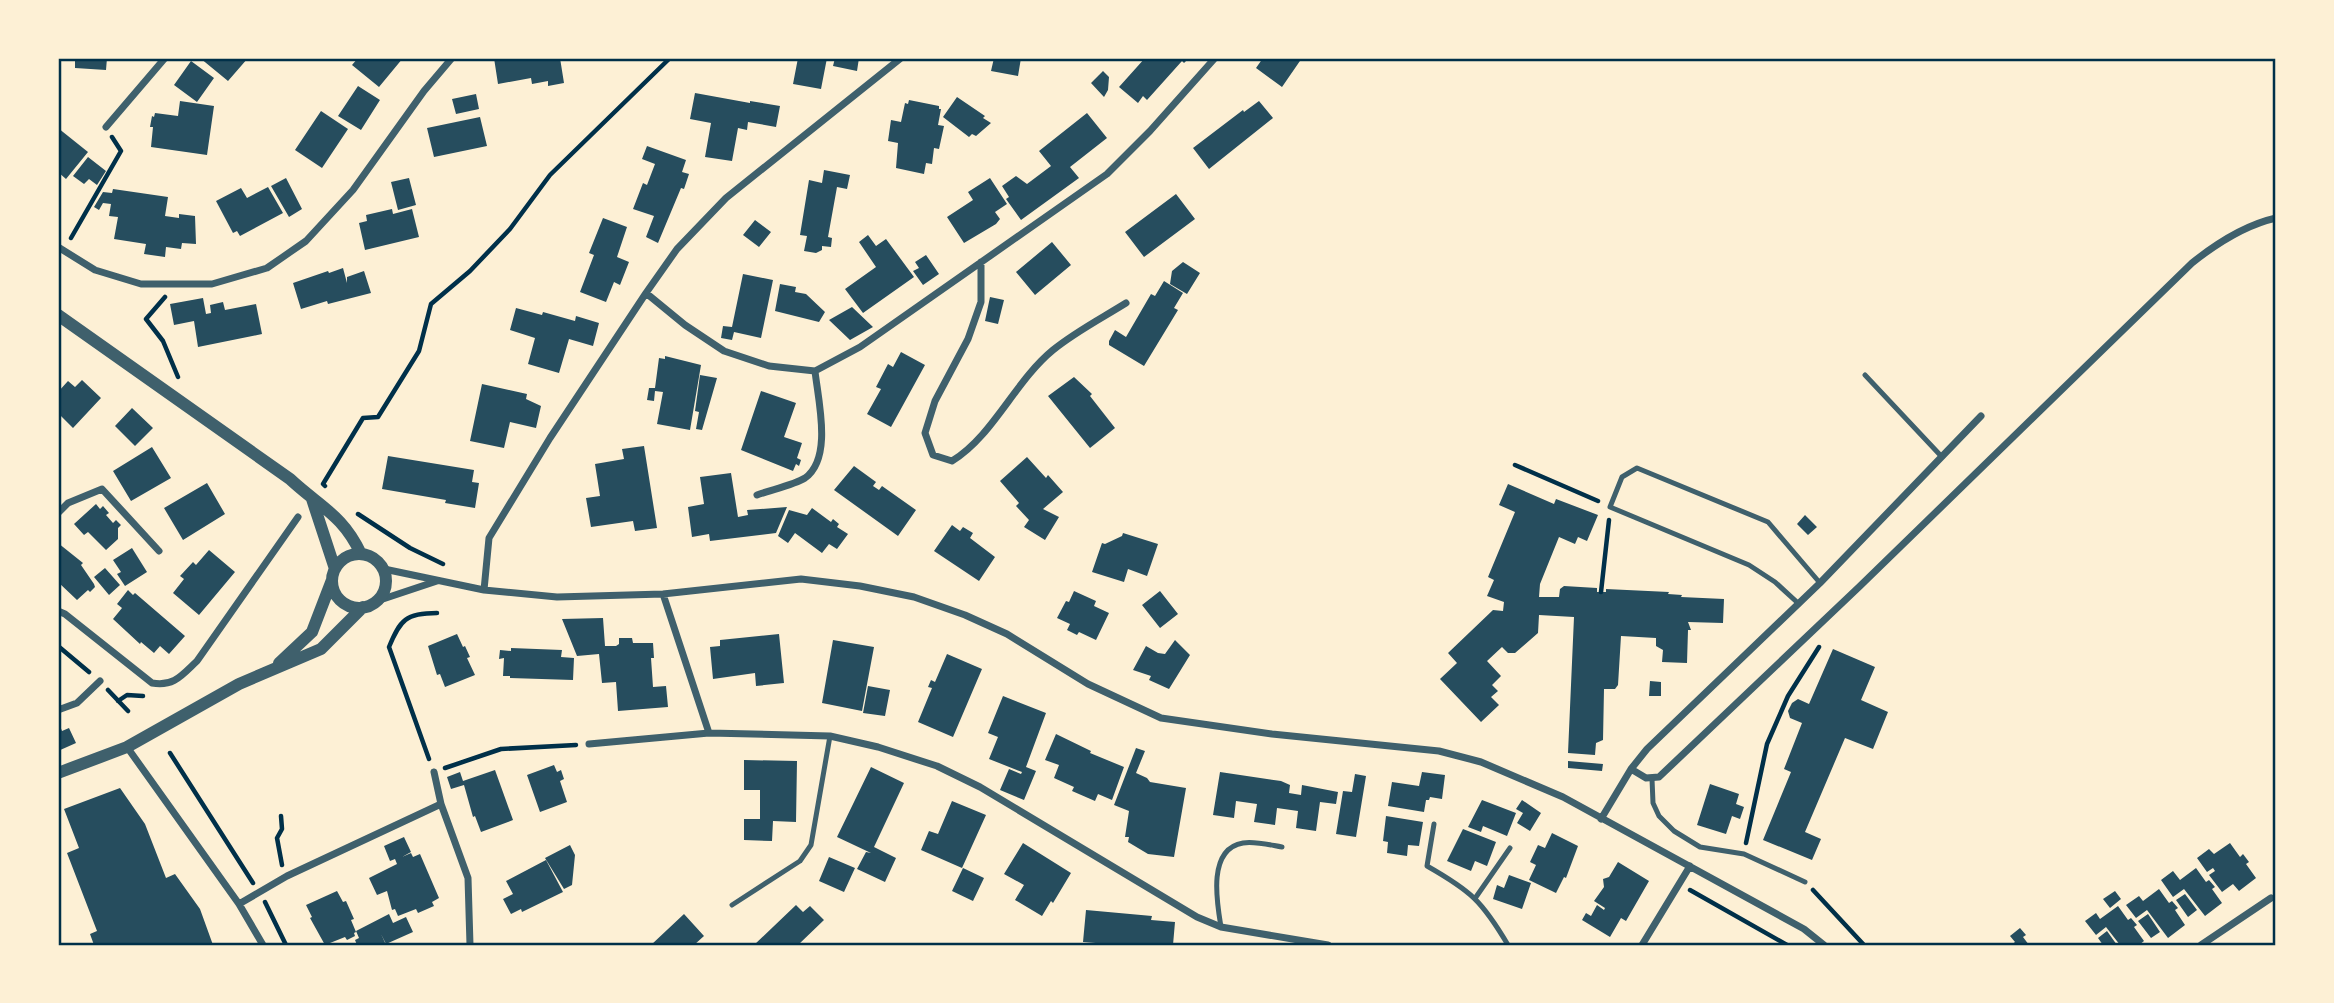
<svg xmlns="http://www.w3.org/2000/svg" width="2334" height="1003" font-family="'DM Sans',sans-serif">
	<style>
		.building { fill: #264d5e }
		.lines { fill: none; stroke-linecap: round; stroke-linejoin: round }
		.path { stroke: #003049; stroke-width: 4.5 }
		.service { stroke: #3f606c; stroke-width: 5 }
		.minor { stroke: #3f606c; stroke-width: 7 }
		.tertiary { stroke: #3f606c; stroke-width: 12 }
		.neatline { fill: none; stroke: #003049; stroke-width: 2.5 }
	</style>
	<rect width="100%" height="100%" fill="#fdf0d5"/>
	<!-- building -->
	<path class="building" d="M75,58H107L106,70L75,68Z
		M200,58H248L228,81Z
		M358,58H403L379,87L352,65Z
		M494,58H560L564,83L548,86V81L532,84L531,78L498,84Z
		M798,58H827L821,89L793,84Z
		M835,58H859L857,71L833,66Z
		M994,58H1021L1018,76L991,71Z
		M1145,58H1189L1184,63L1182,61L1147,100L1143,96L1138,103L1119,87Z
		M1263,58H1302L1282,87L1256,68Z
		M191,61L214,78L197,102L174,85Z
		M1103,71L1109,77L1108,90L1104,97L1091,83Z
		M358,86L380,100L361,130L338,116Z
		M695,93L750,103V101L780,106L776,127L748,122L747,130L738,128L732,161L705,157L711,123L690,119Z
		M476,94L479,109L456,114L452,99Z
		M957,97L985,116L983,118L991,123L976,136L972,134L969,137L943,117Z
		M909,100L939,106V109H941L938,125L944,126L939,149L934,148L932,164L926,163L924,174L896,168L898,143L888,141L891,120L901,122L905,103L908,104Z
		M180,101L214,106L207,155L151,147L153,127H150L152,116L154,117L155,113L178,116Z
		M1259,101L1273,118L1209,169L1193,148L1243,110L1244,112Z
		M321,111L348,129L322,168L295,150Z
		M1087,113L1107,138L1070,167L1079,178L1021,220L1006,199L1009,197L1002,186L1016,176L1027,184L1051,166L1039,151Z
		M480,117L487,146L434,157L427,128Z
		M58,128L88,152L66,179L58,172Z
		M647,146L686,160L682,172L689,174L684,189L681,188L658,243L646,237L654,216L633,209L643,183L647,185L655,164L642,159Z
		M88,157L106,171L97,185L89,179L84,184L73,176Z
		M824,170L850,175L847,189L837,187L828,237L832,238L831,247L822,246V250L816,253L804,251L807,236L800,235L809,180L822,183Z
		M286,178L302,209L289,217L271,186Z
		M409,178L416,205L398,210L391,182Z
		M990,178L1007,204L995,212L1000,219L996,224L964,243L947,217L973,200L968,192Z
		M268,187L283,213L240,236L237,231L233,233L216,201L241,188L247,198Z
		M113,189L168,197L165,216L179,218V214L195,216L196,244L182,243L181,249L166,247L165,257L144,254L146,244L114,239L118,217L109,216L111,204L103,203L99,210L94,207L103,192L112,193Z
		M1176,194L1195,219L1144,257L1125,232Z
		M392,209L393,214L412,209L419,237L365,250L359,223L367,221L366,215Z
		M603,218L627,227L617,257L629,262L620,285L614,282L606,302L580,292L594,255L589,253Z
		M755,220L771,232L759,247L743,235Z
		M868,235L876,246L886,239L914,277L863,313L845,289L876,267L859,242Z
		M1052,242L1071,265L1035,295L1016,272Z
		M926,255L939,274L923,285L913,271L919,268L915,262Z
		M1183,262L1200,273L1187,294L1170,284L1172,271Z
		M343,268L347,283V277L364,271L371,293L328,304L327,301L301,309L293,283L328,271L329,273Z
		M743,274L773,280L761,338L734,332L732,340L721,338L723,326L732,327Z
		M1164,281L1183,293L1174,308L1178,310L1144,366L1109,345V341L1115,330L1126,337L1151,294L1155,296Z
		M780,284L796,287L795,292L806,294L825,312L819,322L775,311Z
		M990,297L1004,300L998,324L985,321Z
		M203,298L206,314L211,313L210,305L223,302L225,310L256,304L262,334L198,347L194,321L174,325L170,304Z
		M852,307L873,327L850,340L829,320Z
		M516,308L542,315L543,312L575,321L576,316L599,323L593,346L569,339L559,373L528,364L535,338L510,330Z
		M901,352L925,365L891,427L867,414L881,389L876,387L888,364L893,367Z
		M665,356L701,365L690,430L657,424L663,392L655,391L654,401L647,400L649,388H655L659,358L665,359Z
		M700,375L717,378L702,430L696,429L699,412L695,411Z
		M1074,377L1092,394L1090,396L1115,428L1090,448L1048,396Z
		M82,380L101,398L73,428L58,413V392L68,381L75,387Z
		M482,384L527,394L526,399L541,406L536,428L510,422L504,448L470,441Z
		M761,391L796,403L784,437L802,443L797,458L801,460L799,466L796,464L793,471L741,450Z
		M132,408L153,428L135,446L115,426Z
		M644,446L657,528L635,531L633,521L591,527L586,498L600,496L595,464L624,459L622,449Z
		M152,447L171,478L131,501L113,471Z
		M388,456L474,470L472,482L479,483L475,508L445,503L446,500L382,489Z
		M1027,457L1046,478L1048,475L1063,492L1043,509L1059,517L1045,540L1024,527L1029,520L1016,506L1019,503L1000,481Z
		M854,466L876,482L873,486L879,490L882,486L916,510L898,536L834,490Z
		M731,473L738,517L748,515L747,510L787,507L776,533L710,541L709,534L692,537L688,507L704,504L700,477Z
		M207,483L225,514L183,540L164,508Z
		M1508,484L1554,504L1556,499L1598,515L1587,541L1578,537L1575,544L1559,537L1540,584L1539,597H1559L1560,589L1564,586L1597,588V592H1606V589L1669,592L1668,594L1682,595L1681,597L1724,599L1723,623L1688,622L1691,630H1688L1687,663L1662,662L1663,650L1656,646V638L1621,636L1618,685L1615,689H1604L1603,740L1596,743L1595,755L1568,753L1574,617L1539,615L1538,633L1515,653H1508L1502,647L1487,661L1501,676L1492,685L1498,691L1491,697L1499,705L1481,722L1440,679L1457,663L1448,653L1493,610L1503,611L1504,602L1487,596L1494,580L1488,577L1515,512L1499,505Z
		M96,504L100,509L103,506L109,513L106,515L113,523L116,520L121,525L118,528V539L106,550L88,532L84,535L74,524Z
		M812,508L831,522L833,519L839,524L837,527L848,534L837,549L829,544L822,553L795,533L788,543L778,536L789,510L807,515Z
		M1805,515L1817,527L1808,535L1797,524Z
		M952,525L960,531L963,527L973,533L970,538L995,557L979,581L934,551Z
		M1123,533L1158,544L1147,576L1128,569L1124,582L1092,572L1102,543L1105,544L1122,536Z
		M58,543L83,563L81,565L94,584L95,587L90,592L88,590L77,600L58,582Z
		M132,548L147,572L125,586L117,574L121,572L113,560Z
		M209,550L235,572L199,615L173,593L184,579L180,576L193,562L196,565Z
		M105,568L120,585L109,595L94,577Z
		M128,590L133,595L135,593L185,636L169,654L160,646L154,653L141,642L140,644L113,619L122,608L117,604Z
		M1074,591L1096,601L1094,606L1109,613L1096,640L1079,632L1077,635L1067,630L1070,624L1057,618L1066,601L1069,602Z
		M1160,591L1178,614L1160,628L1142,605Z
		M603,618L605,646H616L619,644V638H632L633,643H653L654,658H651L653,687L666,686L668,707L618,711L616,682L602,683L599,654L577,656L562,619Z
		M457,634L463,647L465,646L470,657L467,658L475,675L445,687L440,674L437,675L428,646Z
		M779,634L784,683L756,686L755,673L713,679L710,647L720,646V640Z
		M833,640L874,647L862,711L822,703Z
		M1175,640L1190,655L1169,689L1149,680L1151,676L1133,670L1146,646L1158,653L1165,654Z
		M511,648L562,650L561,657L574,658L573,680L510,678V676H503L504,658L499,659L500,650L511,651Z
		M1833,649L1875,667L1861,700L1888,712L1873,749L1845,738L1805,832L1821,839L1812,860L1763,840L1791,772L1784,769L1802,723L1790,718L1788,711L1792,703L1798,699L1809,704Z
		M947,654L982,669L953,737L918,722L932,688L928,687L931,680L935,682Z
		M1650,681L1661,682V696H1649Z
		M868,686L890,690L885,716L863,713Z
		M1003,696L1046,713L1026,767L1036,771L1024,800L1000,790L1009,769L1021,774L1022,772L989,759L998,737L988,733Z
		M58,721L62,731L69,728L76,743L58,751Z
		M1056,734L1091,751L1090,753L1124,767L1112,800L1098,794L1095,801L1072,791L1074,787L1054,778L1059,765L1045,760Z
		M1136,748L1145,751L1136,773L1147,778L1150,782L1186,788L1174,857L1148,854L1128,842L1129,837H1125L1129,811L1114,805Z
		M744,760L797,761L796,822L773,821L772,841L744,840V819H760V790H744Z
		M1568,761L1603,764L1602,771L1568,768Z
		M554,765L557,772L561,770L564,779L560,781L567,802L540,812L527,775Z
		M871,767L904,783L874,847L896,858L885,882L857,869L866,852L871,853L837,837Z
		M495,770L513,820L481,832L475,816L473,817L464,785L451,789L447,777L460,772L463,781Z
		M1220,772L1281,781L1290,785L1289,793L1301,795L1302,785L1338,792L1336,804L1320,802L1316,831L1296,828L1298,811L1277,808L1275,825L1254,822L1257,804L1236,801L1234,818L1213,815Z
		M1422,772L1445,775L1442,799L1430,797L1429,800H1426L1424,812L1388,806L1392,782L1419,786Z
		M1355,774L1366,776L1356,837L1336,834L1343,791L1352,792Z
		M1710,784L1739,794L1736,804L1744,807L1740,819L1732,816L1726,834L1697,825Z
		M120,788L145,824L166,878L175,874L200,909L213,945H94L90,934L97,931L67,853L79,848L64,809Z
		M1482,800L1516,813L1507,836L1483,826L1481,832L1468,827Z
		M1522,800L1541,813L1530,831L1517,823L1523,813L1516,809Z
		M952,801L986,815L962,868L921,850L929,831L938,834Z
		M1386,816L1423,822L1419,846L1408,845L1407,856L1387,853L1388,842L1383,841Z
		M1463,829L1496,842L1487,866L1475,861L1471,871L1447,861Z
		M1552,833L1578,846L1566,878L1564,877L1556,893L1529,880L1536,865L1530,862L1538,845L1545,848Z
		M404,837L411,852L402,857L411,853L413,857L420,854L439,898L432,902L434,906L418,913L416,909L398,916L395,909L392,910L387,891L377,895L369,878L397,864L395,859L390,861L384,846Z
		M1023,843L1071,873L1053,903L1051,901L1042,916L1015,900L1024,885L1004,874Z
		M2230,843L2240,857L2243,854L2249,862L2246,864L2256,878L2239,891L2233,884L2222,892L2209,875L2215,871L2213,868L2207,872L2197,858L2209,849L2214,854Z
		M570,845L575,855L572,885L564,889L545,858Z
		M829,857L855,868L844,892L819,881Z
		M546,860L563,892L522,912L521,909L511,914L503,899L513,894L506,881Z
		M1618,862L1649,881L1626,921L1621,918L1610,937L1582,920L1586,913L1591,916L1597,905L1604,910L1605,908L1594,901L1604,887L1603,879L1609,877Z
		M963,868L984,878L973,901L952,891Z
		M2196,868L2206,882L2209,880L2215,887L2212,889L2222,903L2205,916L2184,889L2173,897L2161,880L2173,871L2180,880Z
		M1509,875L1531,883L1522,909L1493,899L1497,885L1504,888Z
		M2159,889L2169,903L2172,901L2178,908L2175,910L2185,925L2168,938L2147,910L2136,918L2126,905L2139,896L2143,901Z
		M337,891L343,902L346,901L354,919L351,920L356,932L354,933L355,936L347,940L345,937L325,945L310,918L312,917L306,905Z
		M2115,891L2121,899L2110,908L2103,899Z
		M2185,894L2197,910L2188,917L2176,900Z
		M796,905L803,912L810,906L824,920L798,945H754Z
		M2118,906L2128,920L2131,918L2137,925L2134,927L2144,941L2139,945H2120L2106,927L2096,935L2085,921L2096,913L2100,919Z
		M1086,910L1152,916L1151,920L1175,922L1173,945H1121L1083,942Z
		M389,914L393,923L406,917L413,932L386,944L381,934L386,945H357L355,940L359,938L356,931Z
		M684,914L704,936L694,945H651Z
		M2148,914L2160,932L2151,938L2138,921Z
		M2020,928L2026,935L2023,937L2029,945H2011L2015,942L2010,936Z
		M2107,931L2117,945H2103L2098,938Z"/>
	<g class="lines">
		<!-- path -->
		<path class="path" d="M71,238L121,151L112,137
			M165,297L146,319L163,341L178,377
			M1515,465L1598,501
			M325,486L323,484L363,418L378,417L419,351L431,304L470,271L510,229L550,175L670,58
			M358,514L410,548L443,564
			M1601,592L1609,520
			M58,646L89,672
			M108,690L128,711
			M118,701L127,695L143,696
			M170,753L253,883
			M429,759L389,647C400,620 406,613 437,613
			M445,768L501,749L576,745
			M281,816L282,829L277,838L282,865
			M1746,843L1767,744L1788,696L1819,647
			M1690,890L1787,945
			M1813,890L1864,945
			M265,902L286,945"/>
		<!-- service -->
		<path class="service" d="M1865,375L1942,457
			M1799,604L1775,582L1749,565L1610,507L1622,477L1637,468L1768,522L1820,583
			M1652,779L1653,803L1659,816L1674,831L1700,847L1744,854L1805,882
			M1434,824L1427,866C1471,891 1482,901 1508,945
			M1476,897L1510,848
			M732,905L800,861L811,845L830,736
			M1221,927C1217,903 1207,849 1243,843C1255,841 1270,845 1282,847"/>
		<!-- minor -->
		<path class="minor" d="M106,127L165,58
			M58,247L95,270L141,284H212L267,268L306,241L353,190L424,91L452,58
			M981,262V302L968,339L935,401L925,433L933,455L952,461C993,436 1015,381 1053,350C1075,332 1102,318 1126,303
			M646,293L685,325L724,351L769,366L815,371L860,347L1107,174L1150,131L1215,58
			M757,495C770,490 794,485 805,478C833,458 818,400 815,371
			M58,513L68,503L102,489L159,551
			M384,569L484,590L557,597L663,594L801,579L860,586L914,597L965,615L1007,634L1088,684L1161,718L1272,734L1439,751L1481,762L1563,797L1804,929L1824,945
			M484,590L489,538L550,438L646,293L677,249L726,198L901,58
			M663,594L709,733
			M377,601L437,581
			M58,611L65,614L152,683C174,687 182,675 197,661L298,517
			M58,710L77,703L100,681
			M589,744L709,733L830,736L878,747L937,766L980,787L1197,917L1221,927L1328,945
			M127,747L239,904L263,945
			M1631,769L1646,778L1659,777L1860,586L2192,263C2217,243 2245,225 2276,218
			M434,772L441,804L468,878L470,945
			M1601,819L1631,769L1647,749L1820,583L1981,416
			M239,904L287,876L441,804
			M1642,945L1690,866
			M2201,945L2271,898"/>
		<!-- tertiary -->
		<path class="tertiary" d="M58,315L290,479C320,507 343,515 361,554
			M312,499L335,569
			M332 581a27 27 0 1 1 54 0a27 27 0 1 1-54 0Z
			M279,663L312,632L332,580
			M58,773L127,747L239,684L321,649L363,607"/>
	</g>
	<!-- border -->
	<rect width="2334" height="1003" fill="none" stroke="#fdf0d5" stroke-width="119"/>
	<rect x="60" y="60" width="2214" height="884" class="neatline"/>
</svg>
